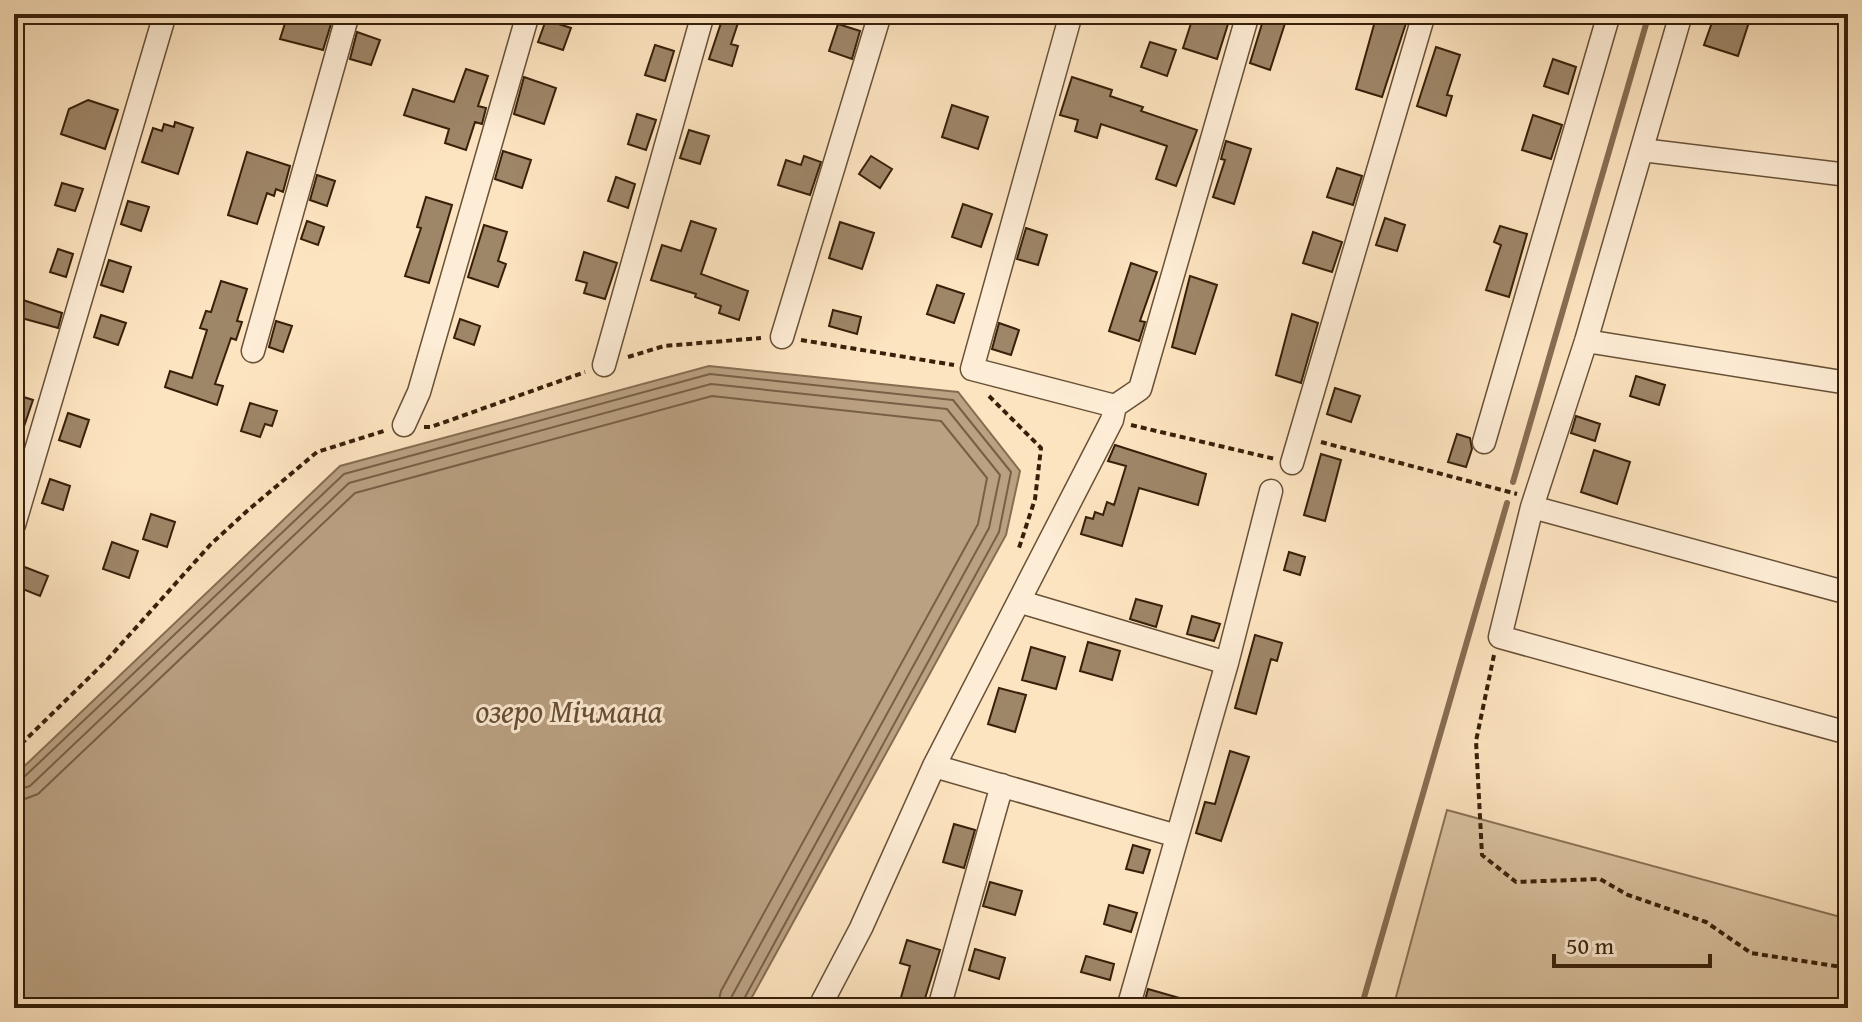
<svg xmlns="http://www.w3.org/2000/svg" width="1862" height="1022" font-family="'Gentium Book Plus',serif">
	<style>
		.green { fill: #dbc3a1; stroke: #897255; stroke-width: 2 }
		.water { fill: #baa182; stroke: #866d52; stroke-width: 2 }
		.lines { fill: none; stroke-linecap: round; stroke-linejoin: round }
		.shore { stroke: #786046; stroke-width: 2 }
		.stream { stroke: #866d52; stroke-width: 6 }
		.building { fill: #9e8668; stroke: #372009; stroke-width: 2 }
		.street-casing { stroke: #685137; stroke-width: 25 }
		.path { stroke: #372009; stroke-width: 4; stroke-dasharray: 6 4; stroke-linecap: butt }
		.street { stroke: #feedd6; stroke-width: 22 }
		.labels { text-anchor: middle; stroke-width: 6; stroke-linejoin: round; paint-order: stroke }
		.water-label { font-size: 32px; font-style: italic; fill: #654d33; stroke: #feedd6 }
	</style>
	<rect width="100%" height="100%" fill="#fde4c0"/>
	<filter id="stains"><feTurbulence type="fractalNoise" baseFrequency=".0025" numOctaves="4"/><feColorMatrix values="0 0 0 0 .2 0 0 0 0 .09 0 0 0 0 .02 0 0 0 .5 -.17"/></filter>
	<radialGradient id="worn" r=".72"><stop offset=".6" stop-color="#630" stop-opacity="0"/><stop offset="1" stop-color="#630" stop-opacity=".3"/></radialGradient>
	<!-- green -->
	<path class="green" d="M1447,810L1848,919V1008H1393Z"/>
	<!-- water -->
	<path class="water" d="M709,366L958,392L1020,471L1006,535L746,1008H14V776L340,466Z"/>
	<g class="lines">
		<!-- shore -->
		<path class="shore" d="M14,781L23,778L344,474L710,374L953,400L1011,472L999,532L739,1008
			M14,791L30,786L349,483L711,384L947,409L1000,475L989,528L732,996L729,1008
			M14,803L38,794L355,493L712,396L941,421L987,478L978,524L721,991L717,1008"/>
		<!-- stream -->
		<path class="stream" d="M1513,482L1649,14
			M1361,1008L1507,503"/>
	</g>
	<!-- building -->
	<path class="building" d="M288,14H328L326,22L331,24L323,50L280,39Z
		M724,14H741L731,44L738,46L732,66L709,59Z
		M1194,14L1228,24L1217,59L1183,48Z
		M1265,14H1288L1270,70L1250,63Z
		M1377,14L1407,20L1382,97L1356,89Z
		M1715,14H1735L1750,19L1738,56L1704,45Z
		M546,20L571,28L563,50L538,42Z
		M838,24L860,31L852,59L829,51Z
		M357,32L380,40L371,65L350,59Z
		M1150,42L1176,50L1167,76L1141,67Z
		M655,45L674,51L665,81L645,75Z
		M1436,47L1460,55L1447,95L1452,96L1446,116L1417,106Z
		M1553,59L1576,67L1568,94L1544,86Z
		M466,69L488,76L478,106L486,108L482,124L475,122L466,150L445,143L449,129L404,115L413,89L454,102Z
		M524,77L556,88L544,124L514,114Z
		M1072,77L1112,90L1110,96L1143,107L1141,111L1197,130L1176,186L1156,179L1167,146L1101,124L1097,138L1075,131L1078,120L1060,115Z
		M88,100L118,110L105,149L61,134L69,109Z
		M952,105L988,117L978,149L942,137Z
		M637,114L656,120L646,150L628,144Z
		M1533,115L1562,125L1551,159L1522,150Z
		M175,122L193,128L178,174L142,162L153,128L162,131L164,124L174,127Z
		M689,130L709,136L700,164L680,158Z
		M1226,141L1251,149L1234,204L1213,197L1225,160L1221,159Z
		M503,151L531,160L522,188L495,179Z
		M247,152L290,166L283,192L276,189L274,196L267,193L257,224L228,215Z
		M804,156L821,162L810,195L778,185L786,160L801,165Z
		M871,156L892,169L880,188L859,174Z
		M1337,168L1362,176L1353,205L1327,197Z
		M317,175L335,181L327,206L310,200Z
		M616,177L635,184L628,208L608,201Z
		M62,183L83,189L75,211L55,205Z
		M426,197L452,205L429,283L405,276L421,228L417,227Z
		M128,201L149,207L141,231L121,224Z
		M963,204L992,214L981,247L952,237Z
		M1385,218L1405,225L1397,251L1376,245Z
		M307,221L324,227L318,245L301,239Z
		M691,221L716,229L701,274L748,291L739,320L719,313L721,306L695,297L696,294L651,280L662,245L681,251Z
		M840,222L874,233L862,269L829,258Z
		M484,225L507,232L498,261L506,264L498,287L468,277Z
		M1500,226L1527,234L1509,297L1486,290L1501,245L1494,242Z
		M1026,228L1047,235L1038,265L1017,259Z
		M1313,232L1342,242L1332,272L1303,263Z
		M58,249L73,254L66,277L50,272Z
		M584,252L617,263L605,299L584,293L587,283L576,280Z
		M109,260L131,267L123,292L101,285Z
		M1131,263L1157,272L1140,321L1145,322L1139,341L1109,331Z
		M1190,276L1217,285L1195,354L1172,347Z
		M221,281L247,289L237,321L242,322L236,340L231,338L215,384L223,386L217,405L165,387L170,371L192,378L207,330L200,328L206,311L211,312Z
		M937,285L964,294L954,323L927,314Z
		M17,298L62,313L58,328L14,316Z
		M833,310L861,317L857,334L829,326Z
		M1292,314L1318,323L1301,383L1276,375Z
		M101,315L126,323L118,345L94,337Z
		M460,319L480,326L474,345L454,338Z
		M276,321L292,326L283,352L269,347Z
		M999,323L1019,330L1011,355L992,349Z
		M1636,376L1665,385L1659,405L1630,396Z
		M1335,388L1360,396L1351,422L1327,414Z
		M14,394L33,400L17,447L14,446Z
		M250,403L277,411L272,426L265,424L260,437L241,431Z
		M68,413L89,420L80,447L59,440Z
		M1576,416L1600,424L1595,441L1571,433Z
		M1457,434L1470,438L1472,449L1466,467L1448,462Z
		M1115,445L1206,474L1198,505L1139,488L1122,546L1081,534L1086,517L1093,519L1095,512L1103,515L1107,502L1114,505L1126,466L1108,461Z
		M1594,450L1630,462L1617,504L1581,492Z
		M1321,454L1341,460L1325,521L1304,515Z
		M50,479L70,486L63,510L42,503Z
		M151,514L175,522L167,547L143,539Z
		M112,542L138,551L129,578L103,569Z
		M1289,552L1305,557L1300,575L1284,570Z
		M22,566L48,576L40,596L15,586Z
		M1136,599L1162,606L1156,627L1130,619Z
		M1192,616L1220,624L1214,641L1187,634Z
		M1255,635L1282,643L1277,661L1271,659L1256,714L1235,708Z
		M1088,642L1120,651L1112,680L1080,671Z
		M1031,647L1065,657L1056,689L1022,680Z
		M999,688L1026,695L1015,732L988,724Z
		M1230,751L1249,757L1221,841L1196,833L1205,802L1215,804Z
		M954,824L975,830L964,868L943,862Z
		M1133,845L1150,850L1143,873L1126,869Z
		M990,882L1022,891L1015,915L983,906Z
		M1109,905L1137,913L1131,932L1104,924Z
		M907,940L940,950L922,1008H898L910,966L900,963Z
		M975,949L1005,958L999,979L969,970Z
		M1086,956L1114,964L1110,980L1081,972Z
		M1148,989L1197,1003V1008H1143Z"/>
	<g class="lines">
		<!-- street casing -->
		<g class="street-casing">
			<path id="street" d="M1071,14L972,369L1115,406
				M1681,14L1586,341L1532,507L1500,637L1848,733
				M1642,150L1848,175
				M782,337L880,14
				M1586,341L1848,383
				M253,351L348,14
				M604,365L703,14
				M404,425L419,392L528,14
				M1484,442L1609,14
				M1292,463L1424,14
				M1532,507L1848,593
				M14,525L165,14
				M1021,602L1227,663
				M934,766L1177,836
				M819,1008L861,928L934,766L1112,420L1115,406L1140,389L1248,14
				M939,1008L1002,785
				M1128,1008L1227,663L1271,491"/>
		</g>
		<!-- path -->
		<path class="path" d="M801,340L954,365
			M628,357L664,346L761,338
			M989,396L1041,448L1035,499L1018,551
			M1131,425L1275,459
			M424,427H431L585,372
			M1321,442L1517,494
			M1494,655L1476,741L1482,855L1516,882L1600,879L1628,895L1706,922L1751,953L1848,968
			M14,751L106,661L211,544L247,511L317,452L384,431"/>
		<!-- street -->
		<use href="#street" class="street"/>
	</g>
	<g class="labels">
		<!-- water labels -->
		<g class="water-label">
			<text x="569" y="722">озеро Мічмана</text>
		</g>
	</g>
	<!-- margin -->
	<rect width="1862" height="1022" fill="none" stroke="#fde4c0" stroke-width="48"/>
	<rect x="16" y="16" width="1830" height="990" fill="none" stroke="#372009" stroke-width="4"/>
	<rect x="24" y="24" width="1814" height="974" fill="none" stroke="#372009" stroke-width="2"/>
	<!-- scale -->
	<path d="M1554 954v12h156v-12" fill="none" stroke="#372009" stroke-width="4"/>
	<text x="1566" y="954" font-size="24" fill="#372009" stroke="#feedd6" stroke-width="6" paint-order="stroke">50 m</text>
	<rect width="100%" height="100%" filter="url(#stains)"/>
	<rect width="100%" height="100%" fill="url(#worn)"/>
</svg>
